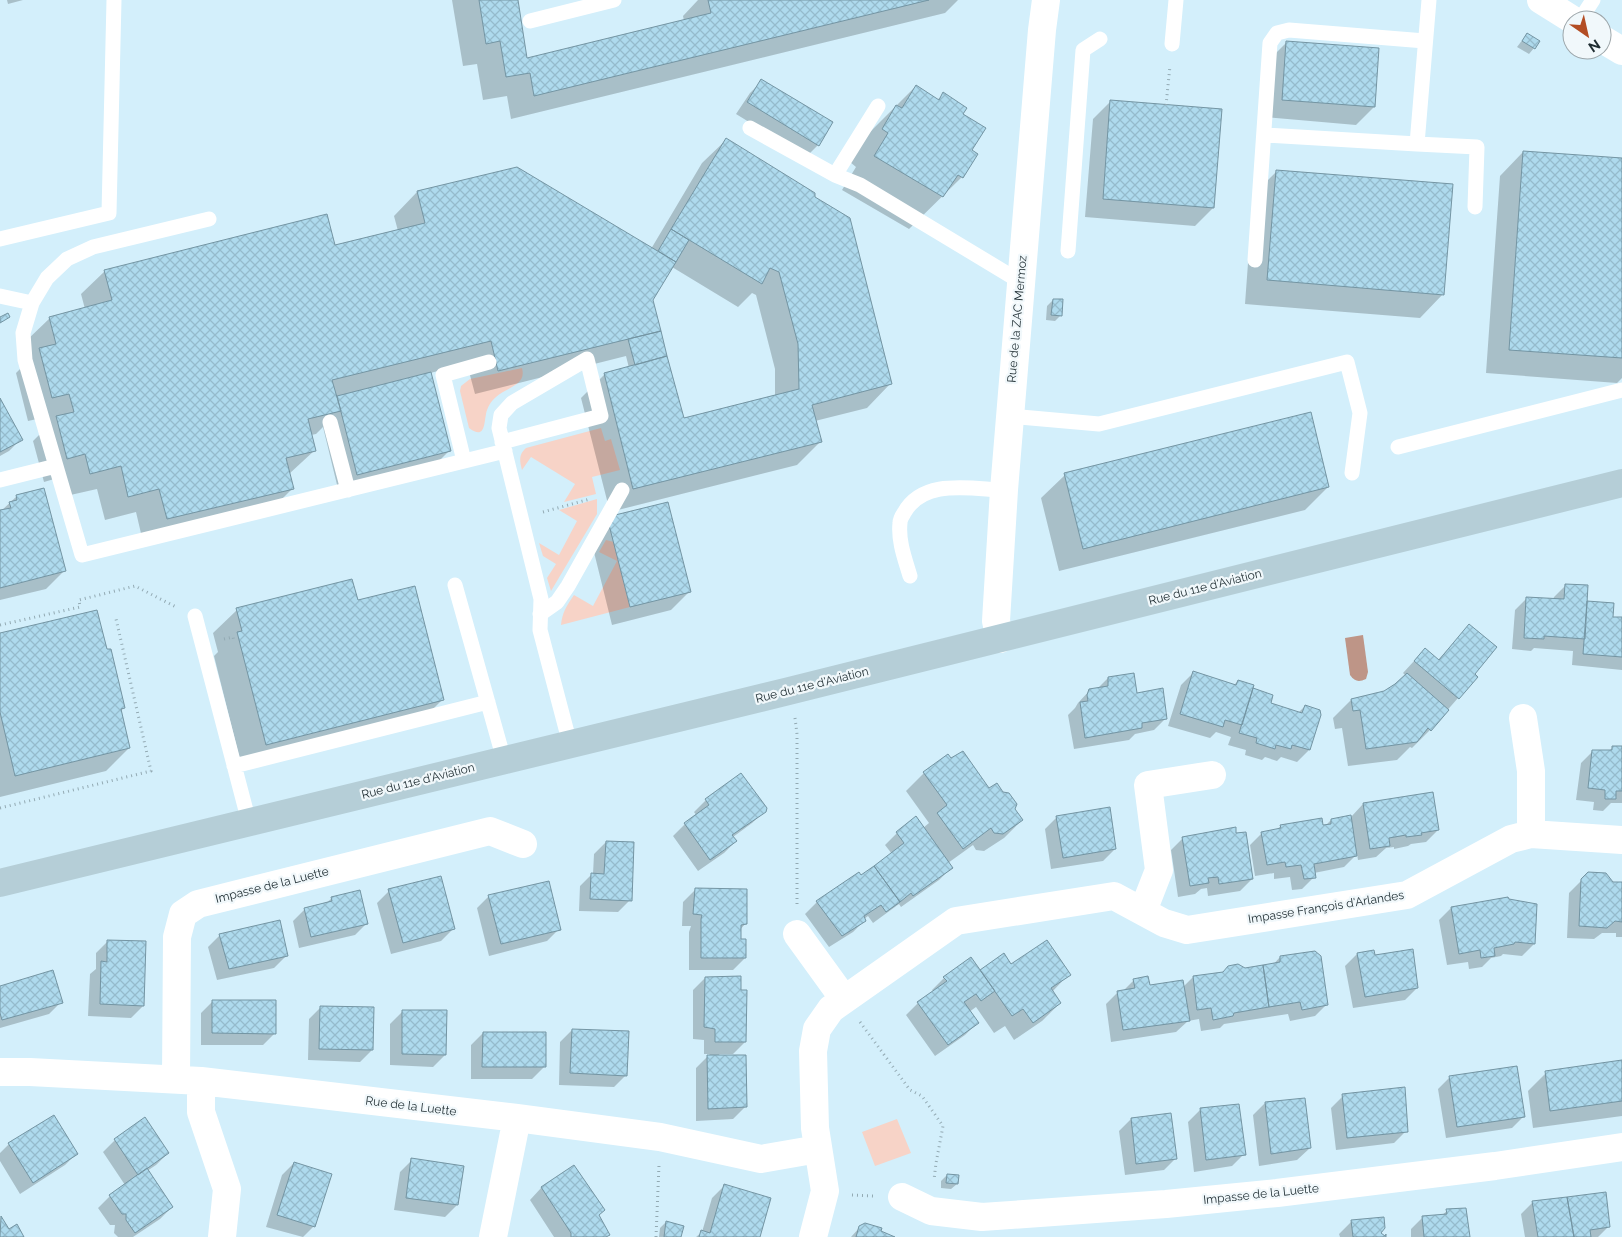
<svg xmlns="http://www.w3.org/2000/svg" width="1622" height="1237" font-family="Raleway,sans-serif">
	<style>
		.green { fill: #f7d3c7 }
		.water { fill: #be9587 }
		.shadow { fill: #0003; fill-rule: evenodd }
		.building { fill: url(#building-cross-hatch); stroke: #7495a3 }
		.lines { fill: none; stroke-linecap: round; stroke-linejoin: round }
		.path { stroke: #93aab3; stroke-width: 3; stroke-dasharray: 1 4; stroke-linecap: butt }
		.lane { stroke: #fff; stroke-width: 15 }
		.street { stroke: #fff; stroke-width: 28 }
		.secondary { stroke: #b5ced7; stroke-width: 28 }
		.labels { text-anchor: middle; stroke-width: 4.5; stroke-linejoin: round; paint-order: stroke }
		.street-label { font-size: 12px; fill: #1e2c31; stroke: #f1f8fb }
	</style>
	<defs>
		<pattern id="building-cross-hatch" width="8" height="8" patternUnits="userSpaceOnUse" patternTransform="scale(1.25)"><rect width="8" height="8" fill="#aedaed"/><path d="M0 0l8 8M0 8l8-8" fill="none" stroke="#95bbcc"/></pattern>
	</defs>
	<rect width="100%" height="100%" fill="#d3effb"/>
	<!-- green -->
	<path class="green" d="M522,368C527,386 506,387 496,397C491,401 487,408 486,414C484,424 485,440 469,428L460,391L461,386L470,379Z
		M601,428L605,441L611,439L620,470L592,477L596,494L564,502L575,484L531,457L522,470C520,462 518,455 526,448Z
		M597,499V514L551,591L547,578L556,564L543,556L539,543L559,555L577,521L559,510Z
		M606,540L614,542L630,607L561,625C562,613 567,605 574,595L593,606L617,561L599,552Z
		M897,1119L911,1153L875,1166L862,1132Z"/>
	<!-- water -->
	<path class="water" d="M1363,635L1368,672L1366,679C1359,682 1355,682 1350,675L1345,638Z"/>
	<!-- shadow -->
	<path class="shadow" d="M7,0H23L8,4Z
		M452,0H517L526,59L684,21L683,16L698,0H958L945,13L511,119L507,96L483,100L477,64L463,66Z
		M1527,34L1534,48L1529,54L1517,47Z
		M1287,42L1374,107L1356,125L1264,117L1269,60Z
		M762,81L818,145L806,157L736,114L750,93Z
		M916,86L937,100L944,94L962,114L970,150L962,177L909,229L842,190L856,167L850,162L863,139Z
		M1111,101L1213,208L1195,226L1085,217L1093,119Z
		M726,140L814,198L890,384L867,408L815,421L820,442L797,465L610,512L581,398L605,374L629,368L626,356L475,394L467,364L430,373L449,451L431,469L339,493L323,427L316,434L311,435L315,450L289,474L293,488L269,512L143,542L136,512L105,520L97,489L66,496L61,477L44,482L33,441L48,426L46,417L28,421L16,373L31,358L26,341L50,318L85,309L81,294L105,271L334,246L398,231L394,216L417,192L651,249L702,163ZM672,267L738,307L752,293L756,295L775,369V396L683,420L652,300Z
		M1523,152L1622,159V378L1617,383L1486,373L1500,176Z
		M1277,171L1443,294L1420,318L1245,304L1253,195Z
		M1053,300L1061,315L1055,321L1046,320L1047,306Z
		M0,400L21,439L9,451L0,456Z
		M1065,475L1328,487L1305,510L1059,571L1041,498Z
		M17,496L64,571L46,589L0,600V512Z
		M608,518L689,592L671,610L612,625L590,536Z
		M1566,585L1586,602L1612,618L1622,619V670L1572,665L1573,651L1534,648L1531,651L1512,649L1515,610L1527,598L1553,600L1554,597Z
		M357,602L442,700L419,723L242,768L214,656L218,652L213,633L237,610Z
		M1469,626L1473,674L1476,677L1458,698L1430,730L1412,748L1410,747L1397,760L1348,766L1342,728L1335,729L1333,718L1351,700L1384,692L1406,676L1403,673L1425,649L1438,660Z
		M0,634L106,651L124,708L120,711L129,748L106,771L0,797Z
		M1193,673L1234,685L1238,681L1252,689L1270,704L1298,713L1305,706L1320,715L1309,750L1297,762L1281,757L1277,761L1265,757L1262,760L1245,755L1246,750L1228,745L1231,737L1216,732L1210,738L1168,726L1181,685Z
		M1108,678L1136,694L1166,718L1154,730L1135,734L1129,740L1074,749L1068,715L1075,708L1078,703L1090,690L1097,689Z
		M1613,747H1622V803H1611L1603,811L1593,810L1594,802L1576,800L1581,763L1593,751H1609Z
		M924,773L988,790L1014,809L1022,820L1004,838L984,851L976,850L973,845L948,863L951,868L939,880L901,907L899,904L873,923L868,916L864,919L865,920L853,932L829,947L805,914L817,902L859,874L861,877L892,854L885,845L897,833L923,828L929,823L906,791Z
		M706,800L765,811L752,823L733,837L736,841L724,853L698,871L673,836L685,824L697,816L694,812Z
		M1363,804L1438,830L1426,842L1411,844L1408,846L1394,849V847L1386,848L1376,857L1358,860L1357,854L1344,867L1314,873V877L1302,889L1292,890L1290,877L1274,879V873L1255,876L1250,845L1262,833L1276,830L1281,826H1325L1331,820L1351,817Z
		M1057,817L1115,849L1103,861L1051,869L1045,829Z
		M1183,838L1252,879L1240,891L1208,896L1207,888L1201,889L1195,894L1178,897L1171,850Z
		M606,842L630,900L618,912L579,911L580,886L592,874H593L594,854Z
		M1589,873L1613,883L1622,884V937H1616V933H1602L1594,939L1567,938L1569,893Z
		M695,890L745,924L740,930L739,940L745,958L733,970H689V932L691,926H682L683,902Z
		M389,891L453,929L441,941L391,954L377,903Z
		M489,896L559,929L547,941L489,956L477,908Z
		M332,898L367,923L355,935L299,948L293,921L305,909L325,904Z
		M1451,908L1534,944L1522,956L1503,954L1501,956L1491,958L1482,967L1469,969L1468,962L1447,965L1439,920Z
		M220,935L286,956L274,968L217,980L208,947Z
		M108,941L143,1006L131,1018L88,1016L90,974L96,969V953Z
		M1357,954L1374,956L1417,988L1405,1000L1353,1008L1345,966Z
		M1280,957L1327,1004L1315,1016L1290,1021L1288,1014L1224,1024L1220,1028L1201,1031L1199,1019L1188,1021L1176,1032L1111,1042L1106,1004L1118,992L1123,991L1134,980L1149,987H1183L1193,977L1273,965Z
		M980,972L1069,974L1052,992L1060,1003L1042,1021L1014,1040L1005,1026L994,1033L976,1007L969,1012L977,1023L965,1035L935,1056L906,1015L918,1003L934,992L932,990L944,978Z
		M705,978L745,1042L733,1054H719L745,1107L733,1119L696,1121V1068L710,1054H704V1040L693,1039V990Z
		M0,987L61,1002L49,1014L0,1028Z
		M213,1001L275,1033L263,1045H201V1013Z
		M321,1007L372,1050L360,1062L308,1060L309,1019Z
		M402,1012L445,1055L433,1067L390,1065V1024Z
		M572,1030L626,1075L614,1087L559,1085L560,1042Z
		M483,1033L544,1067L532,1079H471V1045Z
		M1622,1061V1116L1533,1128L1528,1091L1546,1073Z
		M1450,1077L1524,1116L1512,1128L1446,1138L1438,1089Z
		M1343,1096L1406,1131L1394,1143L1336,1150L1331,1108Z
		M1265,1103L1310,1148L1297,1160L1259,1166L1253,1115Z
		M1200,1110L1244,1154L1232,1166L1194,1172L1188,1122Z
		M1131,1119L1176,1158L1164,1170L1125,1175L1119,1131Z
		M115,1140L168,1153L156,1165L147,1171L172,1207L160,1219L133,1237H118L114,1233L115,1225H110L98,1208L110,1196L125,1185L103,1152Z
		M9,1144L77,1153L65,1165L20,1194L0,1161V1153Z
		M412,1160L457,1205L445,1217L394,1210L400,1172Z
		M294,1163L314,1226L303,1237L266,1227L282,1175Z
		M574,1167L609,1235L606,1237H554L530,1200L541,1188Z
		M947,1175L957,1184L951,1189L941,1188V1181Z
		M724,1186L758,1237H696L702,1232L712,1198Z
		M1533,1202L1609,1226L1598,1237H1525L1521,1214Z
		M1447,1211L1468,1237H1411V1229L1423,1217L1441,1216Z
		M1383,1218L1380,1233L1384,1237H1340L1339,1234L1351,1222Z
		M666,1222L679,1237H659L660,1228Z
		M860,1227L880,1232L892,1237H851Z"/>
	<!-- building -->
	<path class="building" d="M479,0H518L527,58L711,13L708,0H929L534,96L530,73L506,77L500,41L486,44Z
		M1527,33L1540,41L1535,49L1522,41Z
		M1286,41L1379,48L1375,107L1282,100Z
		M761,79L833,122L819,146L747,102Z
		M916,85L939,100L943,92L967,108L963,114L986,128L972,150L978,154L963,178L958,175L943,197L874,156L888,133L882,129L896,105L902,108Z
		M1110,100L1222,109L1214,208L1103,199Z
		M726,138L815,193V197L850,218L892,384L812,405L822,442L633,489L604,373L667,356L684,418L799,389L798,344L779,272L770,268L762,284L671,229Z
		M1523,151L1622,158V358L1509,350Z
		M517,167L676,262L653,300L661,331L498,371L491,341L332,380L341,411L308,419L316,451L286,458L294,489L167,519L159,489L128,497L121,466L90,474L85,454L67,459L56,416L74,412L69,394L52,398L39,348L56,344L49,317L112,300L104,270L327,214L335,245L425,223L417,191Z
		M1276,170L1453,184L1444,295L1267,280Z
		M671,229L689,240L676,262L658,251Z
		M1053,299H1063L1062,316L1051,315Z
		M8,313L10,317L0,323V317Z
		M661,331L667,356L635,365L628,339Z
		M431,372L451,451L357,475L337,396Z
		M0,398L23,440L0,452Z
		M1311,412L1329,487L1083,549L1064,473Z
		M44,488L66,571L0,588V510L11,508L9,502L17,500L16,495Z
		M668,502L691,592L630,607L607,517Z
		M352,579L358,600L415,586L444,700L266,745L237,632L242,631L236,608Z
		M1565,584L1588,585L1585,639L1544,636V639L1524,638L1526,597L1564,599Z
		M1587,601L1614,603L1613,617H1622V657L1583,654Z
		M97,610L107,649H111L125,708L121,709L130,748L15,776L0,712V633Z
		M1469,624L1497,647L1475,674L1478,677L1459,699L1414,661L1425,648L1439,660Z
		M1193,671L1236,685L1238,680L1254,685L1242,725L1225,720L1223,727L1180,714Z
		M1134,673L1137,693L1163,688L1167,719L1142,723V728L1085,738L1080,702L1088,701L1087,695L1089,689L1108,686V677Z
		M1407,673L1449,710L1431,731L1428,728L1417,742L1366,749L1360,710L1353,711L1351,699L1384,691L1395,684Z
		M1253,688L1273,695L1271,703L1302,713L1305,705L1320,710L1321,715L1310,750L1292,745L1291,749L1276,745L1275,749L1256,743L1257,738L1239,733Z
		M1612,746H1622V791H1616V799H1605V790L1588,788L1592,750H1612Z
		M963,751L989,788L997,783L1003,792L1009,793L1017,804L1015,809L1023,820L1003,834L994,833L991,828L963,849L937,813L947,805L923,772L948,754L951,758Z
		M741,773L767,808L766,812L732,835L737,841L710,860L684,823L709,805L705,799Z
		M1433,792L1439,830L1421,833L1422,835L1406,837V835L1389,838L1390,846L1370,849L1363,803Z
		M1110,807L1116,849L1063,858L1056,816Z
		M1351,815L1357,856L1314,864L1316,878L1304,879L1301,865L1286,867L1285,862L1267,865L1261,832L1281,828L1280,825L1322,818L1323,825L1331,824V819Z
		M916,816L953,868L913,896L911,893L900,902L874,866L904,843L896,832Z
		M1236,827V833L1246,832L1253,879L1219,884L1218,877L1208,878L1209,883L1190,886L1182,837Z
		M606,841L634,842L632,901L590,899L591,873L604,874Z
		M874,866L900,902L886,912L881,905L864,916L866,921L842,936L816,901L859,872L861,875Z
		M1588,872L1606,873L1613,882H1622V922L1615,921L1607,928L1579,926L1581,879Z
		M441,876L455,929L403,943L388,889Z
		M549,881L561,930L501,944L488,895Z
		M695,888L747,889V924L741,925V939H746V958H701V919L702,915L693,914Z
		M360,890L368,924L311,937L304,908L332,901L331,897Z
		M1508,897L1509,899L1537,904L1535,944L1515,942L1514,944L1494,948L1495,956L1481,958L1480,950L1459,954L1451,907Z
		M280,920L288,956L229,969L219,934Z
		M107,940L146,941L144,1006L100,1004L101,961L107,962Z
		M1047,940L1071,975L1051,988L1061,1003L1033,1023L1023,1009L1012,1016L980,970L1004,953L1011,964Z
		M1413,949L1418,988L1365,997L1357,953L1374,950L1375,955Z
		M1315,951L1321,956L1328,1005L1302,1010L1300,1002L1269,1007L1263,965L1280,962V956Z
		M971,957L995,991L981,1001L976,994L964,1002L979,1023L948,1045L917,1002L947,981L943,977Z
		M1238,964L1245,968L1263,965L1269,1007L1234,1013L1233,1016L1213,1020L1211,1008L1197,1010L1193,976L1223,972L1228,966Z
		M53,970L63,1003L2,1020L0,1013V986Z
		M741,976V990H747L746,1042H715V1029L704,1027L705,977Z
		M1148,976L1150,985L1183,980L1190,1021L1123,1030L1117,991L1135,988L1133,979Z
		M212,1000H276V1034L212,1033Z
		M320,1006L374,1007L373,1050L319,1049Z
		M402,1010H447L446,1055L402,1054Z
		M572,1029L629,1031L627,1076L570,1073Z
		M483,1032H546V1067H482Z
		M707,1055H746L747,1107L708,1109Z
		M1622,1060V1101L1550,1111L1545,1071Z
		M1517,1066L1525,1117L1457,1127L1449,1076Z
		M1405,1087L1408,1132L1347,1138L1342,1094Z
		M1305,1098L1311,1148L1271,1154L1265,1102Z
		M1239,1104L1246,1155L1206,1160L1200,1108Z
		M1171,1113L1177,1159L1136,1164L1131,1118Z
		M54,1115L78,1154L33,1183L8,1143Z
		M145,1117L169,1153L138,1175L114,1139Z
		M411,1158L464,1166L458,1205L406,1198Z
		M294,1162L332,1174L315,1227L277,1215Z
		M574,1165L605,1210L599,1215L610,1235L606,1237H571V1233L541,1187Z
		M147,1168L173,1207L135,1233L126,1220V1214H122L109,1195Z
		M947,1174L959,1175L958,1184L946,1183Z
		M724,1184L771,1198L760,1237H699L701,1230L710,1233Z
		M1606,1192L1610,1227L1590,1230L1591,1237H1574L1567,1197Z
		M1567,1197L1574,1237H1538L1532,1201Z
		M1466,1208L1470,1237H1424L1422,1216L1447,1214L1446,1209Z
		M1,1216L9,1229L17,1224L24,1237H0Z
		M1384,1217L1385,1228L1381,1233L1385,1236L1386,1234V1237H1353L1351,1220Z
		M666,1221L684,1226L681,1237H664Z
		M865,1223L882,1228L881,1231L895,1237H856L859,1226Z"/>
	<g class="lines">
		<!-- path -->
		<path class="path" d="M1166,105L1170,66
			M543,512L590,499
			M0,625L80,607L79,600L135,586L176,607
			M224,639L233,637L234,641
			M795,718L797,734V907
			M0,808L151,771L116,619
			M860,1022L910,1090L922,1096L943,1126L936,1163L934,1180
			M852,1195L874,1196
			M656,1237L659,1165"/>
		<!-- lane -->
		<path class="lane" d="M1429,0L1417,144L1477,147L1475,207
			M1580,20L1593,0
			M530,21L614,0
			M1172,44L1176,0
			M750,128L835,175L860,185L1021,282
			M1264,135L1417,144
			M835,175L878,106
			M209,219L93,247L67,259L47,278L32,303L23,333L25,360L82,555L505,451
			M0,239L109,213L114,0
			M1068,251L1083,50L1100,39
			M1255,260L1270,43L1277,33L1289,30L1425,41
			M0,296L32,303
			M1009,416L1099,424L1347,362L1360,413L1352,473
			M330,422L348,490
			M502,442L601,416L587,359L512,403L501,415L499,428L541,599L540,630L570,744
			M1398,447L1622,390
			M464,461L443,375L489,362
			M0,480L56,466
			M910,576C905,559 898,541 900,523C900,519 902,516 904,513C923,478 971,489 1004,490
			M455,585L504,760
			M540,614L557,602L568,586L622,490
			M195,616L249,822
			M234,766L488,702"/>
		<!-- street -->
		<path class="street" d="M1541,0L1573,20
			M1602,39L1622,51
			M1000,639L996,621L1004,490L1042,30L1046,0
			M1523,718L1531,771V834
			M1143,911L1159,870L1148,785L1212,775
			M797,934L844,999
			M0,1072H30L201,1081L517,1118L660,1137L761,1159L818,1149
			M176,1079L177,937L183,914L198,904L490,831L523,844
			M201,1081V1112L227,1189L222,1237
			M902,1197L931,1211L982,1217L1166,1204L1277,1193L1495,1166L1622,1147
			M493,1237L517,1118
			M813,1237L825,1191L815,1128L813,1051L817,1029L831,1009L956,921L1114,896L1164,923L1187,930L1407,895L1511,839L1531,834L1622,840"/>
		<!-- secondary -->
		<path class="secondary" d="M0,883L789,691L1622,483"/>
	</g>
	<g class="labels">
		<!-- street labels -->
		<g class="street-label">
			<text transform="translate(1017 319) rotate(-85)" y="4">Rue de la ZAC Mermoz</text>
			<text transform="translate(1205 587) rotate(-14)" y="4">Rue du 11e d'Aviation</text>
			<text transform="translate(812 685) rotate(-14)" y="4">Rue du 11e d'Aviation</text>
			<text transform="translate(418 781) rotate(-14)" y="4">Rue du 11e d'Aviation</text>
			<text transform="translate(272 885) rotate(-14)" y="4">Impasse de la Luette</text>
			<text transform="translate(1326 907) rotate(-9)" y="4">Impasse François d'Arlandes</text>
			<text transform="translate(411 1106) rotate(7)" y="4">Rue de la Luette</text>
			<text transform="translate(1261 1194) rotate(-6)" y="4">Impasse de la Luette</text>
		</g>
	</g>
	<!-- north arrow -->
	<g transform="translate(1587 35) rotate(146)"><circle r="24" fill="#f1f8fb" stroke="#9da6aa"/>
	<path d="M0-4L9 19L0 12L-9 19Z" fill="#b34d24"/>
	<text y="-8" font-size="14" font-weight="bold" text-anchor="middle" fill="#1e2c31">N</text>
	</g>
</svg>
